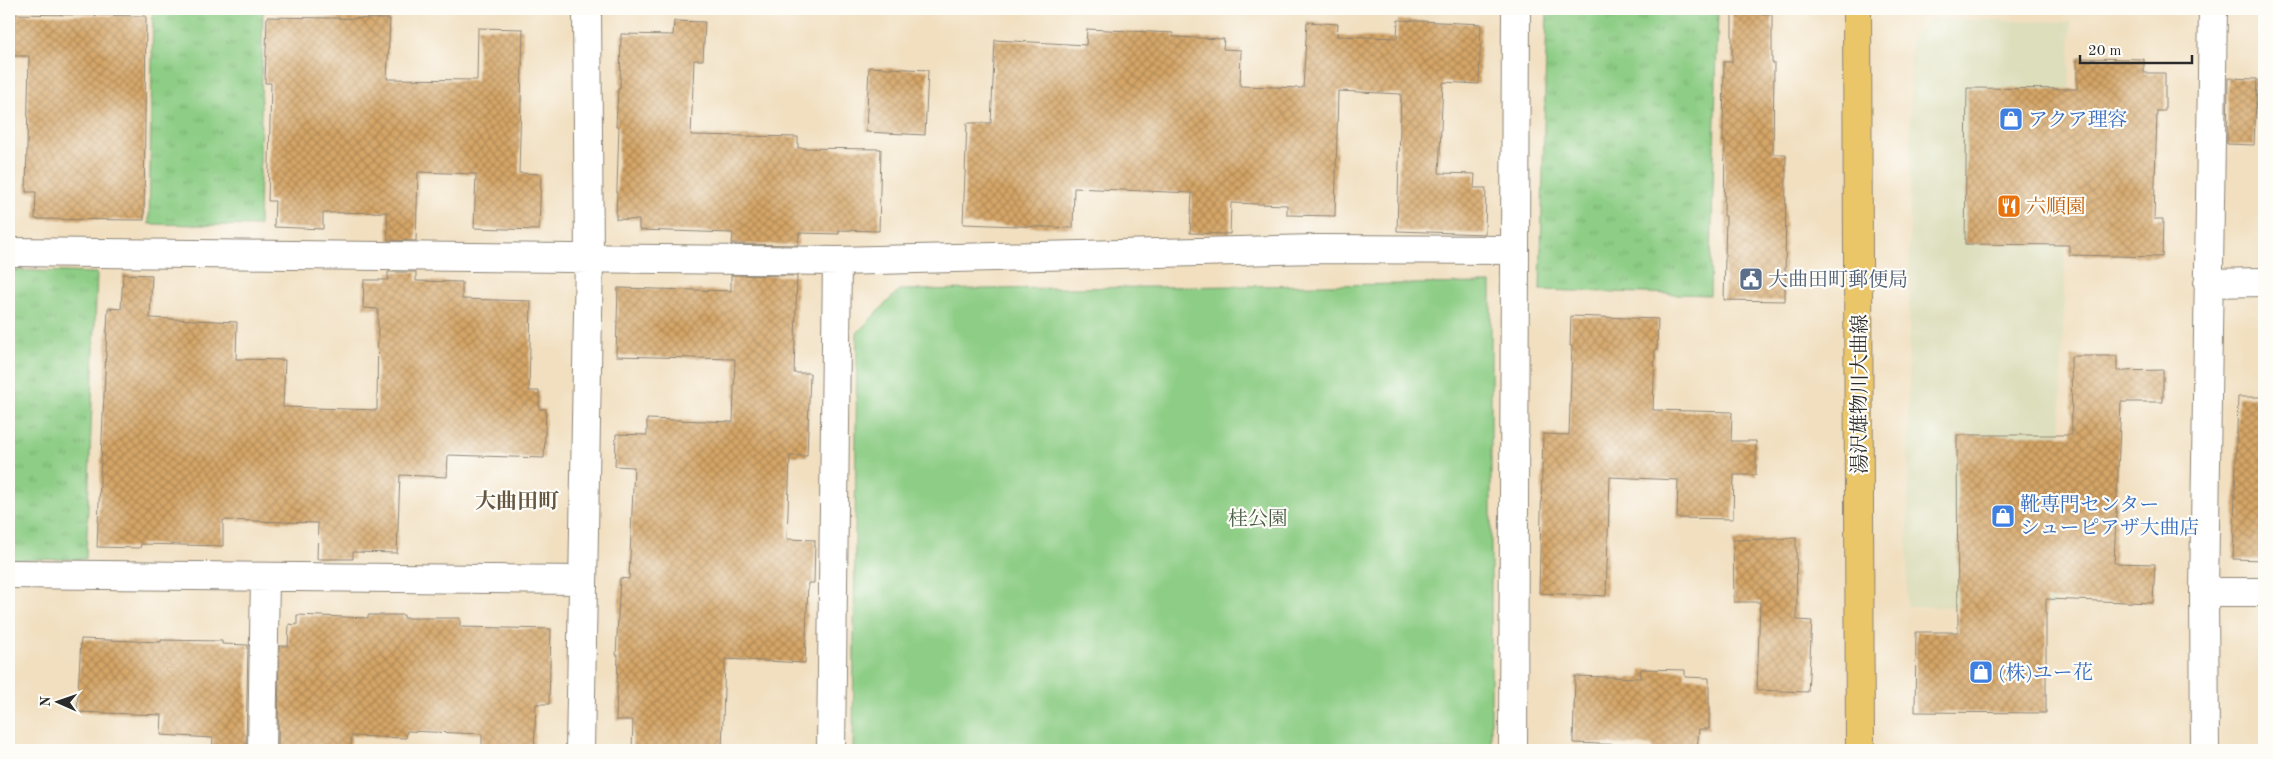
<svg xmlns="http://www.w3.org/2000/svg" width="2273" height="759" font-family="'Old Standard TT','Noto Serif JP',serif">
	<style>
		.built { fill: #dddebc }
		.grass { fill: url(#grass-tufts); stroke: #5c7c58 }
		.park { fill: #8dcd85; stroke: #5c7c58 }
		.building { fill: url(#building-cross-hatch) }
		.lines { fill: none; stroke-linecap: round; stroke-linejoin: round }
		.minor-casing { stroke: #8e8576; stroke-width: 30 }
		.primary-casing { stroke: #8e8576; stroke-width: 30 }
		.minor { stroke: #fff; stroke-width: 28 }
		.primary { stroke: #ebc669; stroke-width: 28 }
		.labels { text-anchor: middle; stroke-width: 4.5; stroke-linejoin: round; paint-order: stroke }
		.shop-label { font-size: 20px; fill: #366cbe; stroke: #fdfcf7; text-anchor: start }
		.food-label { font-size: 20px; fill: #c56008; stroke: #fdfcf7; text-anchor: start }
		.service-label { font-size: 20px; fill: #4e5e75; stroke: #fdfcf7; text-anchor: start }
		.street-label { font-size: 20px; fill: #2b2b2b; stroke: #fdfcf7 }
		.park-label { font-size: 20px; fill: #485c46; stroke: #fdfcf7 }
		.neighbourhood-label { font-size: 21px; font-weight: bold; fill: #665640; stroke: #fdfcf7 }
	</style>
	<defs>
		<pattern id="grass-tufts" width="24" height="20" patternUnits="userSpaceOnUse" patternTransform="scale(1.25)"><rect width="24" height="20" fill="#8dcd85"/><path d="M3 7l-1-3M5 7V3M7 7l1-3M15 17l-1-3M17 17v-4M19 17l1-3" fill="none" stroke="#7ab073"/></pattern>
		<pattern id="building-cross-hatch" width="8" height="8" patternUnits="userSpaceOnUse" patternTransform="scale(1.25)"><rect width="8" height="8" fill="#d5a667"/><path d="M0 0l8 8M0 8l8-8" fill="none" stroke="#ad8755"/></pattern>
	</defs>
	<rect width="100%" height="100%" fill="#fdfcf7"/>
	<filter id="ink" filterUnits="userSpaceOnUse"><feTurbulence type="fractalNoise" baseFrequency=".02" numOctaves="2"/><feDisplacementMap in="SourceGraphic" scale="10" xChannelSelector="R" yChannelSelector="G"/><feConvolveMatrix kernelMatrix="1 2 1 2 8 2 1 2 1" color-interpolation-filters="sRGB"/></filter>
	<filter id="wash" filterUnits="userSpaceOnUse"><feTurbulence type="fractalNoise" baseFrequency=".0096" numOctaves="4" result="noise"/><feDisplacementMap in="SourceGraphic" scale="20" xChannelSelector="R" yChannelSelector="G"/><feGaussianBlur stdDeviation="1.12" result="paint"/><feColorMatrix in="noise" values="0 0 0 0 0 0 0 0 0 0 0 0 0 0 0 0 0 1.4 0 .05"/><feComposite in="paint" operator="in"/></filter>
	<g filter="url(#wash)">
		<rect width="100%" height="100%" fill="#f1dfc0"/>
		<!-- built -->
		<path class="built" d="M1930,19L2071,22L2056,606L1907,607L1911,39Z"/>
		<!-- grass -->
		<path class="grass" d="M153,9H263L259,226L149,224Z
			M1547,9L1718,12L1710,295L1540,290Z
			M9,270L97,273L86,559L9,560Z"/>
		<!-- park -->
		<path class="park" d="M1491,283V750H853L857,333L899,290Z"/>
		<g id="blocks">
			<!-- building -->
			<path class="building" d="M1732,13L1772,14V63H1774L1773,154H1786L1785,301L1724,300L1726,216H1724L1725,141H1723L1724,62H1732Z
				M9,14L146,16L144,220L35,219L36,192H26L29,56H9Z
				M267,17L390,19L387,79L477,80L478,28L523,29L519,173L541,174L539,230L474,228L476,174L418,172L416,241L388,240L387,212L323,213V229L274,227L275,201H268L271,83H265Z
				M1398,20L1481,24L1479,84L1443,82L1439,173L1475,174L1474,188H1486L1485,234L1397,231L1401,94L1338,91L1335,216L1287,215V205L1231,203L1230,234L1190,233L1192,193L1074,188L1073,228L963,224L967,123H991L995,40L1086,45L1087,29L1173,33V37L1224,39L1223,49L1241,50L1240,86L1303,88L1307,22L1338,24L1337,36L1397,38Z
				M674,21L705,22L703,60H694L691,135L798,137V148L881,149L879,231L839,230V234L799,233L798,245L732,244L733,233L639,230V220L616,219L619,126H616L618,89H620L621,34L673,35Z
				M2077,58L2144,59V73H2165V111H2157L2154,219H2163L2162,257L2069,255V245L1965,244L1967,88L2077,89Z
				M869,67L928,70L925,135L866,132Z
				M2228,78L2257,79L2254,145L2227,144Z
				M388,272H416V281L462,282V299L531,301L529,391H539V409H546L544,458L448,455L447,477L400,475L397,553L353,552V559H317L318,523L223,520V546L141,544L140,548L97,547L108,308L121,309L123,274L152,275L150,318L237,322L236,359L285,360L283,407L377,410L378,309L363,308L364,280H388Z
				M731,275L797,276L794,373H810L807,456H790L787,539L815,540L814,583H808L805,663L725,659L722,750H632L633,720H616L618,655H616L620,578L629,579L634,467L615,466L616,434L647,435V419L733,422L735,359L616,356L618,288L731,291Z
				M1571,316L1658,319L1657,349H1655L1653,410L1732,412L1731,441H1756V475H1734L1733,519L1677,518L1678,480L1610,477L1606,596L1539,593L1543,434L1569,435L1572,346H1570Z
				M2071,356H2117V371L2163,370V402H2121L2114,563L2155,564L2153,603L2046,599V713L1915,712L1916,632H1958L1957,435H2072Z
				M2238,397H2264V560L2233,559Z
				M1796,538L1797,620L1812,621L1808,692L1757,690L1760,602H1734L1733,540Z
				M297,615L368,618V615H404V618H460V627L551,629L549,704H536L534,750H482V734L407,731L406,738L351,736V750H278L279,646H288L289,624L297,625Z
				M81,639L161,642V640L222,641V644L248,645L246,750H212L213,738L161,735L162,715L77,712Z
				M1641,669L1685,670V677L1709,678V729H1699L1697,750H1653V746L1573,743L1575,676L1640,678Z"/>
		</g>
	</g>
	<g filter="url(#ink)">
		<use href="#blocks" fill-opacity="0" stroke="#8e8576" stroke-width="1"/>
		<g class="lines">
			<!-- minor casing -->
			<g class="minor-casing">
				<path id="minor" d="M9,252L837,261L1317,249L1515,250
					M2208,283L2264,282
					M9,574L582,580
					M2204,592H2264
					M262,750L265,578
					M580,750L589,258L587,9
					M831,750L837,261
					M1513,750L1516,9
					M2205,750L2204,592L2213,9"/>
			</g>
			<!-- primary casing -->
			<g class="primary-casing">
				<path id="primary" d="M1857,9L1860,750"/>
			</g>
			<!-- minor -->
			<use href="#minor" class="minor"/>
			<!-- primary -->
			<use href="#primary" class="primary"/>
		</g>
	</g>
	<!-- icons -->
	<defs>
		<g id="shop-square" transform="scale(1.25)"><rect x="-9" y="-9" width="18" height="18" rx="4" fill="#3f7fe0" stroke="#fdfcf7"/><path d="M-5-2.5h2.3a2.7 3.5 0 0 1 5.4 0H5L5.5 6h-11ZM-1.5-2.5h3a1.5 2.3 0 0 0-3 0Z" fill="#fff"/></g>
		<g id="restaurant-square" transform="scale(1.25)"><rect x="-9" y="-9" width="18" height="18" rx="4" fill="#e8710a" stroke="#fdfcf7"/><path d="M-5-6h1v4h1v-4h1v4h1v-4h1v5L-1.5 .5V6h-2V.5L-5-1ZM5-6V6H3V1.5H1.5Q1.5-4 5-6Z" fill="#fff"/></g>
		<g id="civic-square" transform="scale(1.25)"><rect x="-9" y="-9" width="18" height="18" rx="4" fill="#5c6f8a" stroke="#fdfcf7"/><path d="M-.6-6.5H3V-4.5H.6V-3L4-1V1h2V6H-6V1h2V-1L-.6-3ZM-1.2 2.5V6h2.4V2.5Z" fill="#fff"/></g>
	</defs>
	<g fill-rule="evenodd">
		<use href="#shop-square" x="2011" y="119"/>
		<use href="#restaurant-square" x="2009" y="206"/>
		<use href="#civic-square" x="1751" y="279"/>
		<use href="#shop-square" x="2003" y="516"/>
		<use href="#shop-square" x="1981" y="672"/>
	</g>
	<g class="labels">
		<!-- shop labels -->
		<g class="shop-label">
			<text x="2028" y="126">アクア理容</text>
			<text x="2020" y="511">靴専門センター<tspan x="2020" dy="23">シューピアザ大曲店</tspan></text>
			<text x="1998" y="679">(株)ユー花</text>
		</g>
		<!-- food labels -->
		<g class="food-label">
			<text x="2026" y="213">六順園</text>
		</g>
		<!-- service labels -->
		<g class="service-label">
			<text x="1768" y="286">大曲田町郵便局</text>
		</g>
		<!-- street labels -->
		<g class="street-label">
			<text transform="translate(1859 394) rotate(-90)" y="7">湯沢雄物川大曲線</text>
		</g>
		<!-- park labels -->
		<g class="park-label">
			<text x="1258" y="525">桂公園</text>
		</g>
		<!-- neighbourhood labels -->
		<g class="neighbourhood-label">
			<text x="517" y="508">大曲田町</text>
		</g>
	</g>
	<!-- margin -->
	<rect width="2273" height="759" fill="none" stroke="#fdfcf7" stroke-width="30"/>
	<!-- north arrow -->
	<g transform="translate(58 702) rotate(272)" stroke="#fdfcf7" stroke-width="4" paint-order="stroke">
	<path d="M0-4L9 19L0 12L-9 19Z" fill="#2b2b2b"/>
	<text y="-8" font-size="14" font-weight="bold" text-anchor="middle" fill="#2b2b2b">N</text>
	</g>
	<!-- scale -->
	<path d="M2080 55v8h112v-8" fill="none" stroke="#2b2b2b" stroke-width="2.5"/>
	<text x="2088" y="55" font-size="15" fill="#2b2b2b" stroke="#fdfcf7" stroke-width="4" paint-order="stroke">20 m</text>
</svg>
